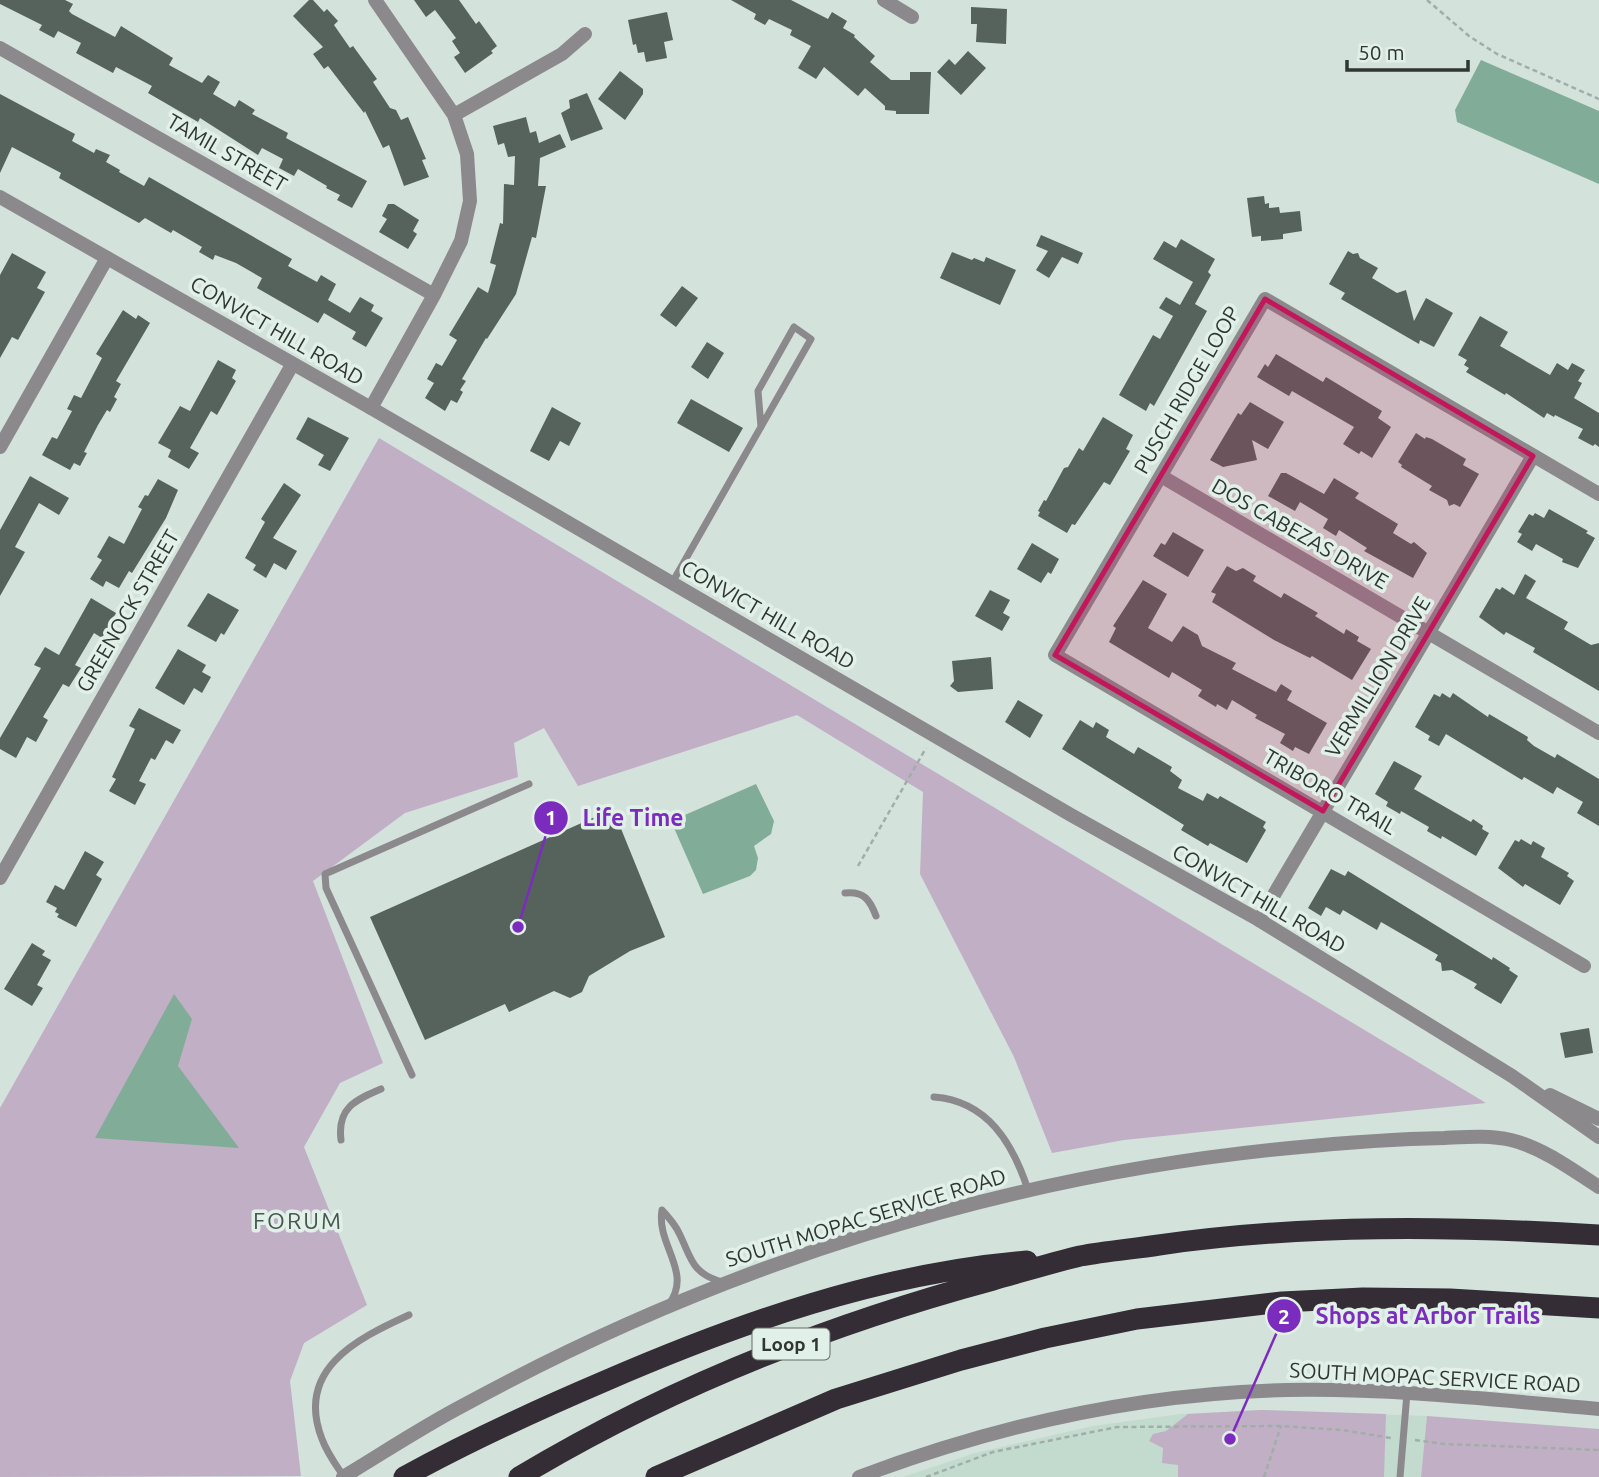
<svg xmlns="http://www.w3.org/2000/svg" width="1599" height="1477" font-family="Ubuntu,sans-serif">
	<style>
		.built { fill: #c3dacf }
		.green { fill: #c1afc6 }
		.water { fill: #81ad98 }
		.building { fill: #56635c }
		.lines { fill: none; stroke-linecap: round; stroke-linejoin: round }
		.path { stroke: #a1aea8; stroke-width: 2.5; stroke-dasharray: 5 3.5; stroke-linecap: butt }
		.service { stroke: #8c898d; stroke-width: 7 }
		.minor { stroke: #8c898d; stroke-width: 14 }
		.tertiary { stroke: #8c898d; stroke-width: 14 }
		.motorway { stroke: #342d36; stroke-width: 21 }
		.marked { fill: #c2185b; fill-opacity: 0.2; stroke: #c2185b; stroke-width: 5; stroke-linejoin: round }
		.labels { text-anchor: middle; stroke-width: 7; stroke-linejoin: round; paint-order: stroke }
		.shield { fill: #e1f0e8; stroke: #656e69; stroke-width: 2 }
		.shield-label { font-size: 19px; font-weight: bold; fill: #303633 }
		.street-label { font-size: 21px; fill: #303633; stroke: #e1f0e8 }
		.neighbourhood-label { font-size: 23px; letter-spacing: 2px; fill: #49564f; stroke: #e1f0e8 }
		.leader { fill: none; stroke: #7b2cbf; stroke-width: 2.5 }
		.callout-dot { fill: #7b2cbf; stroke: #e1f0e8; stroke-width: 2.5 }
		.mark-label { font-size: 21px; text-anchor: middle; font-weight: bold; fill: #fff }
		.callout-label { font-size: 23px; text-anchor: middle; font-weight: bold; fill: #7b2cbf; stroke: #e1f0e8; stroke-width: 7; stroke-linejoin: round; paint-order: stroke }
	</style>
	<rect width="100%" height="100%" fill="#d3e2db"/>
	<!-- built -->
	<path class="built" d="M1261,1410L1427,1416L1421,1477H903L975,1453L1093,1426L1181,1414Z"/>
	<!-- green -->
	<path class="green" d="M379,438L1486,1103L1124,1140L1052,1153L1014,1057L920,874L923,792L797,715L578,786L544,728L514,743L518,777L405,813L313,881L383,1063L340,1083L304,1147L367,1305L304,1343L290,1381L301,1476L0,1477V1108Z
		M1261,1410L1386,1414L1384,1477H1178V1465L1162,1463L1163,1448L1149,1441L1153,1434L1166,1431L1188,1414Z
		M1427,1416L1599,1429V1477H1421Z"/>
	<!-- water -->
	<path class="water" d="M1481,60L1599,111V184L1457,122L1455,110Z
		M756,784L774,821L771,834L754,846L758,858L756,870L750,876L703,894L671,821Z
		M174,994L192,1019L178,1066L239,1148L95,1138Z"/>
	<!-- building -->
	<path class="building" d="M0,0H65L73,4L69,11L72,14L115,37L121,26L173,58L169,65L202,83L208,75L220,82L213,94L235,107L239,100L255,110L252,114L288,133L286,138L367,181L352,208L337,200L340,195L326,188L327,186L298,169L294,176L279,168L283,159L262,148L258,155L200,118L198,122L186,115L148,93L152,86L116,67L113,73L76,53L81,43L58,31L54,38L39,30L42,25L0,4Z
		M309,0H313L324,12L327,9L338,21L334,25L350,48L353,46L377,79L373,82L390,108L396,110L401,120L408,117L426,159L422,160L429,177L404,186L389,145L383,148L365,111L364,113L328,66L324,69L313,54L323,47L293,16Z
		M414,0H459L476,24L479,21L497,46L491,51L493,53L465,73L454,57L460,53L452,41L456,38L435,10L426,17Z
		M731,0H791L828,19L832,12L847,21L843,28L855,35L854,37L875,56L870,62L891,80H910V72H931L929,114H896V111L885,110V106L865,88L858,96L824,67L816,79L798,68L811,46L790,35L792,30L769,19L765,25L754,19L756,14Z
		M971,7L1007,9L1006,44L976,42L977,24H971Z
		M667,12L673,40L664,42L667,58L646,62L644,52L638,53L636,44L633,45L628,20Z
		M968,51L986,68L961,95L937,72L949,59L955,65Z
		M620,71L643,89V94L625,120L598,99Z
		M587,93L603,129L571,141L561,113L570,108L569,100Z
		M0,94L75,134L72,141L94,153L96,149L110,155L106,162L120,170L119,172L144,186L149,177L292,259L288,266L317,282L321,275L336,284L328,300L350,313L360,297L374,305L371,311L383,318L366,347L352,339L356,332L324,313L318,323L257,288L262,278L236,263L215,255L213,260L199,252L202,247L173,230L171,233L145,218L139,223L59,178L61,173L12,147L0,173Z
		M526,117L530,133L536,131L539,143L560,134L566,147L540,158L538,186H546L536,238L532,237L516,294L487,339L486,338L462,379L466,381L460,390L463,392L457,403L451,400L445,411L425,398L434,383L427,379L436,363L442,366L457,340L449,335L478,287L488,293L496,265L490,263L500,223L503,224L504,184L514,185L515,156L508,157L504,143L498,145L493,126Z
		M1264,196L1265,204L1269,203V208L1279,207L1280,213L1300,211L1302,231L1283,234V239L1261,241V236L1252,237L1247,198Z
		M388,204H394L419,220L413,231L417,234L408,249L379,232L387,219L382,216Z
		M1041,235L1083,253L1078,264L1062,257L1049,278L1036,270L1048,251L1036,246Z
		M1181,239L1215,259L1208,272L1211,275L1195,304L1207,311L1154,406L1150,403L1146,411L1119,395L1153,335L1160,339L1173,316L1159,308L1166,297L1180,305L1193,282L1153,259L1164,241L1176,248Z
		M1348,251L1353,254L1358,253L1360,258L1378,268L1372,278L1397,293L1406,290L1414,321L1426,298L1453,313L1434,347L1420,340L1419,344L1341,299L1345,293L1329,284Z
		M952,252L972,260L974,258L984,262L986,257L1016,270L1000,305L940,278Z
		M12,253L46,272L37,288L45,292L18,340L12,337L0,358V275Z
		M682,286L698,298L676,327L660,315Z
		M123,310L136,319L138,315L150,323L116,381L121,384L114,397L117,399L110,412L107,410L98,425L84,452L87,453L80,466L74,463L70,470L42,455L52,437L57,439L72,411L67,409L74,395L81,398L102,358L96,354Z
		M1480,316L1508,332L1500,346L1550,375L1557,363L1568,370L1572,363L1585,370L1578,381L1582,383L1574,398L1599,413V447L1595,444L1593,446L1578,438L1583,429L1555,415L1554,417L1547,413L1544,418L1506,393L1505,395L1466,372L1469,368L1464,365L1467,360L1458,355Z
		M707,342L724,353L708,379L691,367Z
		M1276,354L1323,382L1326,377L1382,411L1378,418L1391,427L1372,458L1361,451L1359,454L1343,444L1354,427L1292,391L1289,396L1257,377L1265,364L1268,367Z
		M218,360L236,370L232,378L236,381L217,415L211,411L190,448L199,453L189,469L168,457L171,450L158,443L180,406L190,411Z
		M691,399L743,428L729,452L677,423Z
		M1250,402L1284,422L1268,449L1252,440L1257,460L1223,467L1210,460L1238,413L1241,415Z
		M552,407L581,423L569,446L560,441L549,461L530,451Z
		M308,417L349,438L330,471L318,465L324,455L296,439Z
		M1103,417L1133,435L1126,449L1130,451L1110,485L1104,482L1075,525L1072,524L1067,533L1038,516L1040,512L1038,511L1044,500L1046,501L1064,468L1068,467L1079,448L1083,451Z
		M1416,433L1425,439L1426,437L1432,439L1466,459L1463,465L1479,474L1460,507L1454,504L1449,506L1447,500L1429,490L1432,486L1401,467L1402,465L1398,462Z
		M1281,473H1286L1324,494L1334,478L1359,493L1355,498L1398,524L1393,533L1411,544L1414,542L1427,553L1413,578L1364,551L1367,548L1339,530L1336,536L1323,528L1328,519L1300,502L1295,511L1268,496Z
		M30,476L69,498L59,515L39,503L15,547L25,552L0,596V530Z
		M158,479L178,490L166,518L132,573L129,571L119,588L106,581L103,587L90,579L102,560L97,557L109,536L124,544L142,509L138,507L145,495L148,496Z
		M284,483L301,495L273,538L297,551L286,570L274,563L266,578L253,570L256,565L245,558L265,522L261,519Z
		M1549,509L1588,531L1586,533L1595,538L1578,568L1562,562L1563,559L1536,544L1532,551L1517,542L1522,534L1518,532L1529,514L1533,516L1535,513L1544,518Z
		M1173,532L1204,550L1188,577L1153,556L1161,543L1165,545Z
		M1032,543L1059,559L1051,574L1048,572L1041,583L1017,569Z
		M1227,566L1236,571L1243,568L1256,576L1253,581L1281,598L1284,593L1318,613L1315,616L1344,634L1346,629L1359,637L1357,641L1371,649L1352,680L1312,656L1310,658L1274,640L1212,602L1216,594L1211,592Z
		M1525,574L1536,581L1526,598L1568,622L1564,629L1591,645L1599,643V691L1533,652L1535,648L1506,632L1504,635L1479,617L1496,588L1500,590L1502,587L1514,595Z
		M1143,580L1167,594L1148,628L1172,642L1183,626L1198,635L1202,646L1236,663L1232,669L1276,692L1281,684L1292,691L1287,700L1327,723L1309,754L1295,747L1293,751L1280,743L1285,734L1255,718L1257,715L1232,700L1227,710L1217,704L1216,707L1198,696L1202,690L1172,672L1169,678L1109,642L1116,628L1113,626Z
		M990,590L1010,600L1003,613L1010,617L1002,631L975,616Z
		M208,593L239,610L224,635L221,633L216,642L187,626Z
		M91,598L116,613L102,638L94,633L75,665L81,668L69,687L63,684L43,717L48,720L36,742L27,737L16,758L0,749V738L41,668L34,665L45,647L59,655Z
		M178,649L206,665L202,672L211,677L202,693L194,688L184,705L155,688Z
		M991,657L993,689L958,692L950,686L954,681L952,661Z
		M1442,693L1450,698L1453,693L1488,717L1489,714L1528,737L1527,740L1534,746L1555,758L1557,754L1599,779V826L1577,813L1583,802L1557,787L1553,794L1524,777L1522,780L1446,734L1439,746L1428,740L1430,736L1415,727L1434,694L1440,697Z
		M1018,700L1043,715L1030,738L1005,722Z
		M139,708L181,730L173,744L166,740L155,760L151,758L139,781L146,784L135,805L109,791L116,779L112,777L135,729L129,726Z
		M1080,720L1093,728L1096,722L1109,730L1106,737L1134,754L1138,747L1172,767L1170,771L1182,780L1178,788L1203,801L1207,793L1218,799L1220,796L1266,822L1263,827L1266,830L1247,863L1210,843L1208,846L1181,830L1184,825L1062,749Z
		M1394,761L1422,776L1414,789L1471,822L1473,819L1483,826L1482,829L1489,833L1476,856L1442,836L1441,839L1427,831L1429,827L1401,811L1400,814L1386,806L1388,802L1375,794Z
		M613,809L665,937L630,951L589,976L582,992L570,998L554,991L509,1012L505,1004L425,1040L370,917Z
		M1521,839L1531,845L1533,841L1545,848L1541,857L1569,873L1567,876L1574,881L1560,905L1525,884L1523,887L1498,868L1515,840L1519,842Z
		M85,851L104,862L96,875L102,879L76,927L57,917L59,914L55,912L57,908L46,902L55,885L64,890Z
		M1331,869L1345,876L1348,871L1492,960L1493,957L1510,968L1509,970L1518,976L1501,1004L1474,988L1477,984L1452,970L1442,971L1441,963L1435,960L1438,955L1381,922L1377,930L1343,910L1340,915L1326,907L1321,916L1308,908Z
		M32,943L45,951L42,955L51,960L37,985L43,988L32,1006L4,989Z
		M1589,1028L1593,1053L1565,1058L1560,1033Z"/>
	<g class="lines">
		<!-- path -->
		<path class="path" d="M1427,0L1469,36L1497,54L1599,99
			M858,866L926,748
			M1415,1440L1444,1444L1599,1450
			M926,1477L993,1452L1117,1427L1281,1426L1342,1430L1391,1438
			M1264,1477L1281,1426"/>
		<!-- service -->
		<path class="service" d="M672,583L811,339L794,327L758,391L761,427
			M845,893C864,891 870,900 876,916
			M412,1075L326,888L325,874L529,784
			M934,1097C988,1101 1013,1144 1028,1190
			M341,1140C337,1108 355,1100 381,1089
			M669,1304C693,1272 656,1245 662,1210C668,1217 675,1224 679,1233C692,1259 691,1273 722,1282
			M344,1477C336,1465 327,1453 322,1439C295,1370 356,1339 409,1315
			M1400,1477L1407,1393"/>
		<!-- minor -->
		<path class="minor" d="M884,0L912,17
			M0,48L434,295
			M454,115L562,54L585,34
			M371,408L434,295L461,241L470,201L467,154L454,115L375,0
			M0,447L107,258
			M1161,476L1599,733
			M0,878L292,365
			M1259,920L1533,456
			M1584,966L1055,655L1265,299L1599,494"/>
		<!-- tertiary -->
		<path class="tertiary" d="M0,197L371,408L1071,815L1259,920L1512,1076L1599,1137
			M1550,1095L1599,1119
			M343,1477C383,1453 422,1427 464,1405C718,1266 1001,1176 1290,1148C1341,1143 1392,1139 1444,1138C1466,1137 1489,1135 1511,1140C1543,1148 1571,1169 1599,1187
			M859,1477C997,1425 1140,1393 1287,1390C1391,1388 1496,1400 1599,1409"/>
		<!-- motorway -->
		<path class="motorway" d="M404,1477C469,1441 537,1410 605,1381C739,1323 880,1273 1027,1261
			M519,1477C667,1388 826,1325 993,1280C1022,1272 1051,1263 1080,1256C1106,1251 1133,1249 1159,1245C1305,1224 1452,1226 1599,1235
			M656,1477L836,1399L961,1360L1045,1338L1137,1319L1282,1302L1363,1298L1450,1299L1599,1308"/>
	</g>
	<!-- marked area -->
	<path class="marked" d="M1265,299L1533,456L1323,811L1055,655Z"/>
	<g class="labels">
		<!-- shield labels -->
		<rect class="shield" x="752.5" y="1328.5" width="77" height="31" rx="5"/>
		<g class="shield-label">
			<text x="791" y="1351">Loop 1</text>
		</g>
		<!-- street labels -->
		<g class="street-label">
			<text transform="translate(227 153) rotate(30)" y="7">TAMIL STREET</text>
			<text transform="translate(277 331) rotate(30)" y="7">CONVICT HILL ROAD</text>
			<text transform="translate(1187 390) rotate(-60)" y="7">PUSCH RIDGE LOOP</text>
			<text transform="translate(1300 534) rotate(30)" y="7">DOS CABEZAS DRIVE</text>
			<text transform="translate(128 611) rotate(-60)" y="7">GREENOCK STREET</text>
			<text transform="translate(768 615) rotate(30)" y="7">CONVICT HILL ROAD</text>
			<text transform="translate(1378 677) rotate(-59)" y="7">VERMILLION DRIVE</text>
			<text transform="translate(1330 792) rotate(30)" y="7">TRIBORO TRAIL</text>
			<text transform="translate(1259 899) rotate(30)" y="7">CONVICT HILL ROAD</text>
			<text transform="translate(866 1218) rotate(-17)" y="7">SOUTH MOPAC SERVICE ROAD</text>
			<text transform="translate(1435 1378) rotate(3)" y="7">SOUTH MOPAC SERVICE ROAD</text>
		</g>
		<!-- neighbourhood labels -->
		<g class="neighbourhood-label">
			<text x="298" y="1229">FORUM</text>
		</g>
	</g>
	<!-- callouts -->
	<path class="leader" d="M518 927L551 818M1230 1439L1284 1316"/>
	<g class="callout-dot">
		<circle cx="518" cy="927" r="7"/>
		<circle cx="1230" cy="1439" r="7"/>
		<circle cx="551" cy="818" r="18"/>
		<circle cx="1284" cy="1316" r="18"/>
	</g>
	<g class="mark-label">
		<text x="551" y="825">1</text>
		<text x="1284" y="1324">2</text>
	</g>
	<g class="callout-label">
		<text x="633" y="826">Life Time</text>
		<text x="1428" y="1324">Shops at Arbor Trails</text>
	</g>
	<!-- scale -->
	<path d="M1347 60v10h121v-10" fill="none" stroke="#303633" stroke-width="3.5"/>
	<text x="1358" y="60" font-size="21" fill="#303633" stroke="#e1f0e8" stroke-width="5" paint-order="stroke">50 m</text>
</svg>
